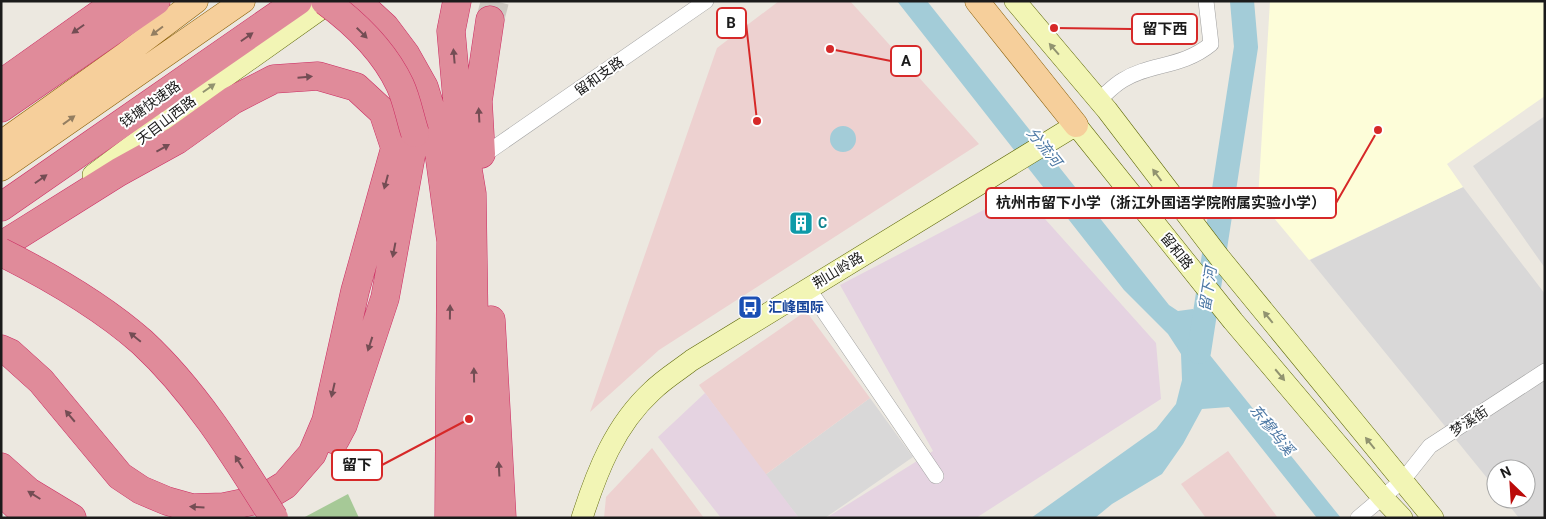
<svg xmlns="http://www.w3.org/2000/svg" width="1546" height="519" font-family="Roboto,'Noto Sans SC',sans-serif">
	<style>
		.residential { fill: #d9d8d8 }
		.commercial { fill: #edd1d0 }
		.industrial { fill: #e5d3e1 }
		.education { fill: #fdfdd9 }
		.forest { fill: #a6c997 }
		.water { fill: #a3ccd8 }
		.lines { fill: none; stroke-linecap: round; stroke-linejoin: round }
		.river { stroke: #a3ccd8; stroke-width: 24 }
		.highway-tunnel { stroke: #cdc9c2; stroke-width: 28; stroke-dasharray: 28 14; stroke-linecap: butt }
		.street-casing { stroke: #a2a2a2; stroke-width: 16 }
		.secondary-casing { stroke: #5f690a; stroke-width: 22 }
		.primary-casing { stroke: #8a5f08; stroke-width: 25 }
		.highway-casing { stroke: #cb2c62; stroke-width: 29 }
		.street { stroke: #fff; stroke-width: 15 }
		.secondary { stroke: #f2f5b5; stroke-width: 21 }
		.primary { stroke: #f6cf9b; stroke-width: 24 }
		.highway { stroke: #e08b9a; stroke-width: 28 }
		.highway-bridge-casing { stroke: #cb2c62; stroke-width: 29; stroke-linecap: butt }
		.highway-bridge { stroke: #e08b9a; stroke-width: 28 }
		.oneway { fill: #744d54 }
		.oneway2 { fill: #937e61 }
		.oneway3 { fill: #919370 }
		.labels { text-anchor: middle; stroke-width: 4; stroke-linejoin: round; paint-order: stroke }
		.street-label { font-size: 14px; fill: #1b1b1b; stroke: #fff }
		.culture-label { font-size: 14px; font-weight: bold; fill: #0d838f; stroke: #fff; text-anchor: start }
		.transit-label { font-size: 14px; font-weight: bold; fill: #164399; stroke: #fff; text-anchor: start }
		.water-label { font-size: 15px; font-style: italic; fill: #4d78a4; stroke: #fff }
		.leader { fill: none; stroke: #d62828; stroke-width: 2 }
		.callout-dot { fill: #d62828; stroke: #fff; stroke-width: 2 }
		.callout { fill: #fff; stroke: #d62828; stroke-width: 2 }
		.callout-label { font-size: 15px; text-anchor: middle; font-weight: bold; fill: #1b1b1b }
	</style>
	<rect width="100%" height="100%" fill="#ece8e0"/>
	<!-- residential -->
	<path class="residential" d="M1545,116V268L1473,166Z
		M1463,187L1545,294V518H1519L1504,499H1526V469H1496V489L1310,260Z
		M870,398L913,457L825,518H799L765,475Z"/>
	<!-- commercial -->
	<path class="commercial" d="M779,1H850L979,144L659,350L590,412L717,48Z
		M806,311L870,398L765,475L699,385Z
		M652,448L704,518H604L606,497Z
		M1228,451L1278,518H1206L1181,484Z"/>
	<!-- industrial -->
	<path class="industrial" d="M1020,191L1156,343L1161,399L976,518H826L933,451L840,285Z
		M705,393L799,518H800H721L658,437Z"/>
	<!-- education -->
	<path class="education" d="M1270,1H1545V96L1447,164L1463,187L1309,260L1258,199Z"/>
	<!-- forest -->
	<path class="forest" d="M348,494L359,518H303Z"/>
	<!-- water -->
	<path class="water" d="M897,1H927L1169,305L1178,311L1193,309L1210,327L1209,354L1341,518H1317L1229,407L1202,409L1183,444L1162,474L1112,504L1095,518H1031L1156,429L1176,404L1182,380L1181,354L1168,334L1124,290Z
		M830 139a13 13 0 1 1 26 0a13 13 0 1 1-26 0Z"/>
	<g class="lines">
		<!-- river -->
		<path class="river" d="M1199,352L1246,47L1242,1"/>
		<!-- highway-tunnel -->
		<path class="highway-tunnel" d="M490,20L495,1"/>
		<!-- street casing -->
		<g class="street-casing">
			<path id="street" d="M1099,100C1107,93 1114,85 1123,80C1150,63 1182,68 1211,44L1206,1
				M491,150L706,1
				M808,288L936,476
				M1358,518L1403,480L1430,446L1545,371"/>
		</g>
		<!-- secondary casing -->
		<g class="secondary-casing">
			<path id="secondary" d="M1015,1L1107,110L1220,258L1433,518
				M93,175L205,91L332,1
				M582,518C597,471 615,425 652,391C664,379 679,370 692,360L1076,125L1233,321L1382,497L1402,518"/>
		</g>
		<!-- primary casing -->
		<g class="primary-casing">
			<path id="primary" d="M977,1L1076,125
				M1,143L123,56L196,1
				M1,169L243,1"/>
		</g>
		<!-- highway casing -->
		<g class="highway-casing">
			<path id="highway" d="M357,1L385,27L406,55L424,87L435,123L451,241L449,518
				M457,1L451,31L458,110L472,194L477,518
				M1,84L118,1
				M1,108L156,1
				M481,154L478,101L490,20
				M1,207L298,1
				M1,246L119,172L177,140L233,100L274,79L318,76L356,87L383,112L395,148L355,291L326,421L312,454L285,485L262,499L224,507L192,508L167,501L141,490L120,476L41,381L10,353L1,349
				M491,320L502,518
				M335,440L343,425L385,298L415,134
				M1,467L29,492L72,518
				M1,491L29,518"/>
		</g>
		<!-- street -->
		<use href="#street" class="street"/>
		<!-- secondary -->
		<use href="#secondary" class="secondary"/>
		<!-- primary -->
		<use href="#primary" class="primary"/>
		<!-- highway -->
		<use href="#highway" class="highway"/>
		<!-- highway-bridge casing -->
		<g class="highway-bridge-casing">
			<path id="highway-bridge" d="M325,1C355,23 384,51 400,85C407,100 410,118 415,133
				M1,252C51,277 100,305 142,342C196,392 235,456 274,518"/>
		</g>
		<!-- highway-bridge -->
		<use href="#highway-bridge" class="highway-bridge"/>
	</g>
	<!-- one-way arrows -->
	<defs><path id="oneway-solid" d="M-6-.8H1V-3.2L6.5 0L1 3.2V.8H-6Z" transform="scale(1.25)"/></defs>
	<g class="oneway">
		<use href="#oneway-solid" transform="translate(78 29) rotate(145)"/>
		<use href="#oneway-solid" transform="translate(362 33) rotate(45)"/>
		<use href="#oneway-solid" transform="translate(247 37) rotate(-35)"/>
		<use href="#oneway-solid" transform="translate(454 56) rotate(-95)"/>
		<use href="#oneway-solid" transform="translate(305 77) rotate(-5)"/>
		<use href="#oneway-solid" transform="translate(479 115) rotate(-93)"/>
		<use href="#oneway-solid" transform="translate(163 148) rotate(-29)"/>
		<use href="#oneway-solid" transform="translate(41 179) rotate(-35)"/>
		<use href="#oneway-solid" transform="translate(386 182) rotate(105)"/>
		<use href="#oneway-solid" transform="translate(394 250) rotate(101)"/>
		<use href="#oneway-solid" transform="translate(450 312) rotate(-89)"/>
		<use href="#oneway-solid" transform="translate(135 337) rotate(-141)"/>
		<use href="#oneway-solid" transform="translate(370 344) rotate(108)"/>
		<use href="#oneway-solid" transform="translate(474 375) rotate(-91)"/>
		<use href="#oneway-solid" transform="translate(333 390) rotate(103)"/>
		<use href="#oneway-solid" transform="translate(70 416) rotate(-130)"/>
		<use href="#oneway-solid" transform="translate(239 462) rotate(-122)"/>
		<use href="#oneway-solid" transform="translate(499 469) rotate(-93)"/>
		<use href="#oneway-solid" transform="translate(34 495) rotate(-148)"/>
		<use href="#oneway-solid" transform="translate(197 507) rotate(-177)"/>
	</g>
	<g class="oneway2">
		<use href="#oneway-solid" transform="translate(157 31) rotate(143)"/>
		<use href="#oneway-solid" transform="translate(69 120) rotate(-36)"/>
	</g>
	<g class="oneway3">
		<use href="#oneway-solid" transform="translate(1054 49) rotate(-131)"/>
		<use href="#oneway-solid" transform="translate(209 88) rotate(-35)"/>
		<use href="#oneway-solid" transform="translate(1157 175) rotate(-127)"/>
		<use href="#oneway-solid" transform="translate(1268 317) rotate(-129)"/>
		<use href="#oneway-solid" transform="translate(1280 375) rotate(50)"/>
		<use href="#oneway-solid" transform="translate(1370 443) rotate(-129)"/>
	</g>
	<!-- icons -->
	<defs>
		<g id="building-square" transform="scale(1.25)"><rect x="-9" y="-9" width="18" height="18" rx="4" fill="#0f9aa8" stroke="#fff"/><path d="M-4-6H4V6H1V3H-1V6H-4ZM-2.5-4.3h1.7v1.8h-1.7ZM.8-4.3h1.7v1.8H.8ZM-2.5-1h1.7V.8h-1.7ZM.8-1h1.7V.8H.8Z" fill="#fff"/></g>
		<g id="bus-square" transform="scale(1.25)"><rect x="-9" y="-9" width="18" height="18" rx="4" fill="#1a4fb4" stroke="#fff"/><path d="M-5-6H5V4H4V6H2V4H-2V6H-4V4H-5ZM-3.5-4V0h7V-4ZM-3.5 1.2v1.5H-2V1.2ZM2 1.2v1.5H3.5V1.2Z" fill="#fff"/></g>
	</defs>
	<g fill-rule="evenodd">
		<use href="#building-square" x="801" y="223"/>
		<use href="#bus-square" x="750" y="307"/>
	</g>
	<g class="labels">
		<!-- street labels -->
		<g class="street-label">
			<text transform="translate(599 76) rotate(-35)" y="5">留和支路</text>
			<text transform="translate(150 104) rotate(-35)" y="5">钱塘快速路</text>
			<text transform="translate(166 120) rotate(-37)" y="5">天目山西路</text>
			<text transform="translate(1177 251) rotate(51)" y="5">留和路</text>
			<text transform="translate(838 270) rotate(-31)" y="5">荆山岭路</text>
			<text transform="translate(1469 421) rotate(-33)" y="5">梦溪街</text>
		</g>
		<!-- culture labels -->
		<g class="culture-label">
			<text x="818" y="228">C</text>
		</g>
		<!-- transit labels -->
		<g class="transit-label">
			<text x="768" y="312">汇峰国际</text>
		</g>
		<!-- water labels -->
		<g class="water-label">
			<text transform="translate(1044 147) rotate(51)" y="5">分流河</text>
			<text transform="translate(1208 289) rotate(-81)" y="5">留下河</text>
			<text transform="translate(1272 430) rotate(51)" y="5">东穆坞溪</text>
		</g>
	</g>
	<!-- callouts -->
	<path class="leader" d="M757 121L746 23M1054 28L1132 29M830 49L891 61M1378 130L1336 203M469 419L382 465"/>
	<g class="callout-dot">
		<circle cx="757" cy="121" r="5"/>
		<circle cx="1054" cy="28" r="5"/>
		<circle cx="830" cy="49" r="5"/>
		<circle cx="1378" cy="130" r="5"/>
		<circle cx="469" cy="419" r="5"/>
	</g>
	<g class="callout">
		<rect x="717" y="8" width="29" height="30" rx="5"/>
		<rect x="1132" y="14" width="65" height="30" rx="5"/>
		<rect x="891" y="46" width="30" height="30" rx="5"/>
		<rect x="986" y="188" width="350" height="30" rx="5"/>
		<rect x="332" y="450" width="50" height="30" rx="5"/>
	</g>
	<g class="callout-label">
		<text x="731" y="28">B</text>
		<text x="1165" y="34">留下西</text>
		<text x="906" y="66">A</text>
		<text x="1161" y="208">杭州市留下小学（浙江外国语学院附属实验小学）</text>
		<text x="357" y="470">留下</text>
	</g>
	<!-- border -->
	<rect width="1546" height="519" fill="none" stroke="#1b1b1b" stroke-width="5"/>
	<!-- north arrow -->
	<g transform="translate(1511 484) rotate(335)"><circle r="24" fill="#ffffff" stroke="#a4a4a4"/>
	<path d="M0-4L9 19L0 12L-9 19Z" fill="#bb0b0a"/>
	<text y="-8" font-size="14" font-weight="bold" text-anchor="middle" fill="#1b1b1b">N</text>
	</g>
</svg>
